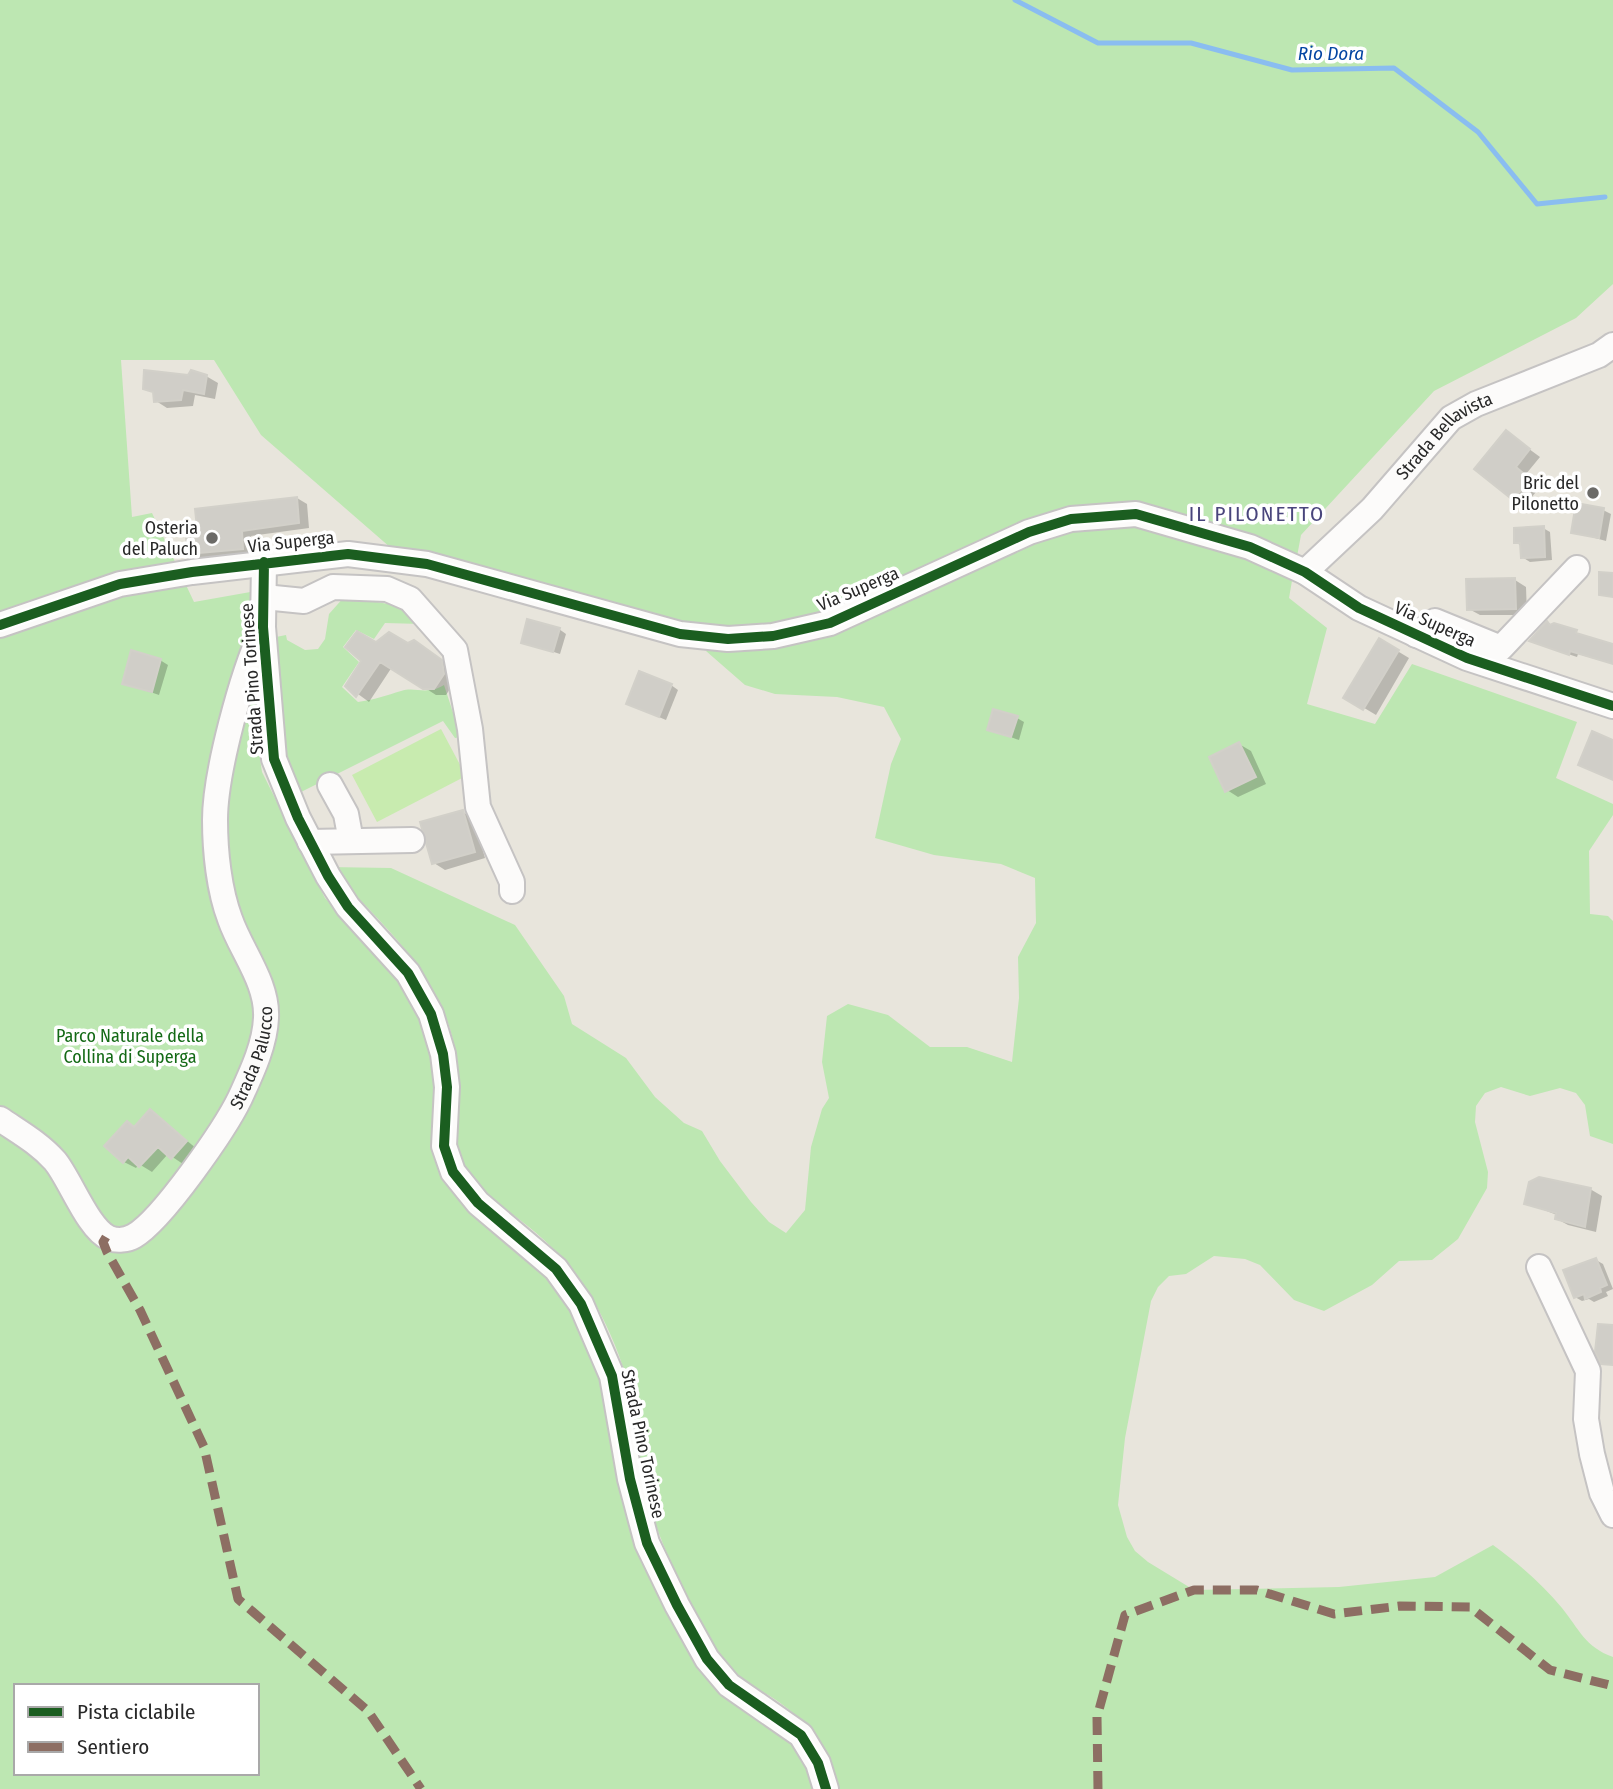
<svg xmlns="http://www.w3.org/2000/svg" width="1613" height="1789" font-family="'Fira Sans Condensed',sans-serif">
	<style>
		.green { fill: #bde7b2; fill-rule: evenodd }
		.pitch { fill: #c8ebaf }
		.shadow { fill: #0003 }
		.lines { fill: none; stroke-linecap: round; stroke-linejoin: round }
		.stream { stroke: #8abdf0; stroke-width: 5 }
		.building { fill: #d0cec8; stroke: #d2d0c9; stroke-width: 2 }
		.minor-casing { stroke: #c5c3c3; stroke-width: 28 }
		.minor { stroke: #fcfbfa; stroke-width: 24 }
		.quiet { stroke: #8d6e63; stroke-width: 9; stroke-dasharray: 18 9; stroke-linecap: butt }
		.cycleway-casing { stroke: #fff; stroke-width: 15 }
		.cycleway { stroke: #1b5e20; stroke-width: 10 }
		.poi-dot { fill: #6b6a67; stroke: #fff; stroke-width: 2.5 }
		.labels { text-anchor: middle; stroke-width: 7; stroke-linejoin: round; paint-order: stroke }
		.street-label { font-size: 18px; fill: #282828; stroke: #fff }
		.poi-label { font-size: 18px; fill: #282828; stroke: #fff; text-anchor: end }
		.park-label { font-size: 18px; fill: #146a16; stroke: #fff }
		.water-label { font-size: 19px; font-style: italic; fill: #0345a2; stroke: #fff }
		.quarter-label { font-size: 21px; letter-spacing: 2px; fill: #49457c; stroke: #fff }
	</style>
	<rect width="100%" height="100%" fill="#e8e5dc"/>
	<!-- green -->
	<path class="green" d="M0,0H1613V284L1576,318L1434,391L1301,535L1296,562L1137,506L827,616L715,639L391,548L261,435L214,360H121L132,517L152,513L194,602L262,590L256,732L262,772L325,898L399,979L420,1018L432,1056L435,1087L432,1147L548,1276L571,1309L602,1379L667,1610L792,1743L808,1768L815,1789H0ZM16,1686H257V1773H16Z
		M1135,518L1293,575L1289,598L1327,628L1307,704L1375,724L1412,664L1577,722L1556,778L1613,804V815L1589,851L1590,914L1608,916L1613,921V1144L1590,1136L1585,1105L1576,1093L1560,1088L1530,1096L1501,1087L1485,1093L1476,1106L1475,1122L1488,1172L1487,1188L1458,1239L1432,1260L1399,1261L1372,1285L1324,1311L1294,1300L1260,1265L1245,1259L1214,1256L1186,1274L1169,1276L1158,1287L1151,1301L1125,1438L1118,1505L1127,1537L1135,1551L1148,1562L1194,1590L1339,1587L1435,1577L1493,1545C1518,1563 1542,1584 1562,1608C1579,1629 1585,1647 1613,1657V1789H839C830,1749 808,1721 773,1698C762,1691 746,1684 736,1675C719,1658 708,1636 697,1615C673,1571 653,1526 642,1477C635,1443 634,1408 625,1374C618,1349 605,1321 592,1298C577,1272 557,1251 535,1232C511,1211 477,1193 463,1164C450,1136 461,1088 456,1055C444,976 380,922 328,867L391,868L515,925L564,996L572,1024L626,1058L655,1097L684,1123L702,1131L720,1161L751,1202L769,1222L786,1233L805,1210L811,1147L822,1109L829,1098L822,1062L827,1016L848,1004L888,1015L930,1047H967L1012,1062L1019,998L1018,957L1036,923L1035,878L1001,864L934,855L875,838L891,764L901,739L884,707L837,697L775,694L745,685L706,651L819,630L1031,537Z
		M345,596L404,607L422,624L385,623L374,639L356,630L343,647L359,662L342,687L358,702C374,700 387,695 401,691C416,686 425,696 444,685L461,737L455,738L443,721L295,795L282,758L276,637L286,635L287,640L305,650L318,649L325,639L329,614Z"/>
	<!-- pitch -->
	<path class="pitch" d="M441,729L466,776L377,822L352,775Z"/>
	<!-- shadow -->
	<path class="shadow" d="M206,376L218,383L215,399L195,395L193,406L167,408L156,401L155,393L145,388L189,377Z
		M1506,432L1540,457L1526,474L1541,486L1525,505L1514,499Z
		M297,498L307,504L309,528L251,536L253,554L200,559L189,553L199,529L197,510Z
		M1603,510L1611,514L1606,541L1573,532Z
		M1543,528L1550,532L1552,560L1530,562L1522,557L1521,546L1516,542Z
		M1515,580L1526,587L1527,615H1480L1469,609Z
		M1552,626L1613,646V664L1578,654L1577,657L1538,644Z
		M559,629L566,634L560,654L523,642Z
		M1379,640L1409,658L1376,715L1346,697Z
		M414,642L453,668L455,681L446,695H436L392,667L369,702L347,686L377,644L408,645Z
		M160,660L168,665L159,695L124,683Z
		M671,685L678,690L666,720L635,707Z
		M1017,718L1024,722L1019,740L989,729Z
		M1239,744L1251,751L1266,784L1238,797L1227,790Z
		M463,812L474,819L485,858L445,870L434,863Z
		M151,1111L197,1149L183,1164L168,1154L152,1172L139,1164L136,1168L124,1162L107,1146L127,1123L136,1128Z
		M1590,1189L1602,1196L1596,1232L1568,1225L1557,1219V1215L1526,1203Z
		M1596,1260L1603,1264L1613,1289L1606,1292L1608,1296L1594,1302L1589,1299L1582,1301L1575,1297Z"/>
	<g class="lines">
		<!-- stream -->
		<path class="stream" d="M1015,0L1098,43H1191L1292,70L1394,68L1478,132L1537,204L1605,197"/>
	</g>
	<!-- building -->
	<path class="building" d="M144,370L188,375L191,370L207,375L204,394L183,390L181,400L154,402L153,392L143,389Z
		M1506,430L1530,449L1516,467L1530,479L1513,500L1474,469Z
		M297,497L299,523L242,531L243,549L188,554L185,529L197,528L195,509Z
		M1576,503L1604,508L1599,538L1571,533Z
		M1544,526L1545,557L1521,558L1520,543H1514V528Z
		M1599,572L1613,573V597L1599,595Z
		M1515,578L1516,609L1467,610L1466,579Z
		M527,619L560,628L553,652L521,643Z
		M1547,621L1550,625L1554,623L1577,630L1576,633L1613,644V664L1570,651L1569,655L1529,641Z
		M357,631L376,642L389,632L408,643L414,640L442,660L444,674L434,689H423L380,662L356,697L345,686L361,661L345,647Z
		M1379,638L1399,650L1363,710L1343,698Z
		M131,650L161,659L152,692L122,684Z
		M639,671L672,684L659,717L626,704Z
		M993,709L1018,716L1011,737L987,730Z
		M1592,731L1613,740V780L1578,765Z
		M1239,742L1256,777L1225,792L1209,757Z
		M463,810L475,852L432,864L420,822Z
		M150,1109L187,1141L171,1159L158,1147L139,1167L128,1157L123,1163L104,1146L127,1121L134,1127Z
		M1539,1177L1591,1188L1585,1227L1555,1219L1556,1213L1524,1204L1529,1182Z
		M1596,1258L1607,1285L1600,1288L1601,1292L1585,1299L1584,1294L1574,1298L1563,1270Z
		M1598,1324L1613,1325V1365L1601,1364L1595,1352Z"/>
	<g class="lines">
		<!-- minor casing -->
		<g class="minor-casing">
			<g id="minor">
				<path d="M264,562L263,627L274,759L298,818L328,876L348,907L408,973L431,1014L443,1054L447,1087L444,1146L453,1172L478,1203L556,1269L581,1304L612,1376L630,1479L647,1543L677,1605L707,1659L729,1685L801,1735L818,1763L826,1789"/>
				<path id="s1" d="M1305,572L1372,509L1451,418L1476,404L1599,355L1613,345"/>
				<path d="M264,597L304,601L333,587L387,589L410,599L455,650L470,729L478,807L512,882V891"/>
				<path d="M0,625L120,584L192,572L348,554L427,564L680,634L728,639L773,636L830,623L1029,532L1071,519L1136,514L1250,547L1305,572L1359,608L1467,658L1613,706"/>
				<path d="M1416,635L1435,621L1501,648L1577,568"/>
				<path d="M330,785L346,814L351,841"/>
				<path d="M310,842L412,840"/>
				<path id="s2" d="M0,1119C19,1132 39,1143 55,1161C70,1179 88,1229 109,1238C117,1241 127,1240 134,1236C162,1220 225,1129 240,1098C251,1074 265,1045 266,1018C268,983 241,951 230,919C219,890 215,851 215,820C215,773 242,674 262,631"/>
				<path d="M1539,1267L1588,1371L1586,1419L1592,1454L1602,1493L1613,1515"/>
			</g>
		</g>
		<!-- minor -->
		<use href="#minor" class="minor"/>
		<!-- quiet -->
		<path class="quiet" d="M106,1237L103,1242L107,1252L140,1310L204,1447L238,1599L368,1711L421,1789
			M1098,1789L1097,1717L1125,1615L1194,1590H1257L1334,1614L1400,1606L1470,1607L1550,1670L1613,1686"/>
		<!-- cycleway casing -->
		<g class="cycleway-casing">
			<path id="cycleway" d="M264,562L263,627L274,759L298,818L328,876L348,907L408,973L431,1014L443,1054L447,1087L444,1146L453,1172L478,1203L556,1269L581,1304L612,1376L630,1479L647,1543L677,1605L707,1659L729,1685L801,1735L818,1763L826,1789
				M0,625L120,584L192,572L348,554L427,564L680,634L728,639L773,636L830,623L1029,532L1071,519L1136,514L1250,547L1305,572L1359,608L1467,658L1613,706"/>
		</g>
		<!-- cycleway -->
		<use href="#cycleway" class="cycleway"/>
	</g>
	<!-- markers -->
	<g class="poi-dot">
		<circle cx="1593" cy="493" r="7"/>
		<circle cx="212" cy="538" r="7"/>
	</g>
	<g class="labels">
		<!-- street labels -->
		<g class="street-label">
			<text dy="6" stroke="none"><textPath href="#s1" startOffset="196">Strada Bellavista</textPath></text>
			<text transform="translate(291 542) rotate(-6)" y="6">Via Superga</text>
			<text transform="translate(858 589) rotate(-23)" y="6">Via Superga</text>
			<text transform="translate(1435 624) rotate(24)" y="6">Via Superga</text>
			<text transform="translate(252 679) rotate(-94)" y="6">Strada Pino Torinese</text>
			<text dy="6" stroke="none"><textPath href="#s2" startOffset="408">Strada Palucco</textPath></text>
			<text transform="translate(643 1444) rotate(78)" y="6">Strada Pino Torinese</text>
		</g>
		<!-- poi labels -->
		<g class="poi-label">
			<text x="1579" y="489">Bric del<tspan x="1579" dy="21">Pilonetto</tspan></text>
			<text x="198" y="534">Osteria<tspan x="198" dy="21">del Paluch</tspan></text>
		</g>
		<!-- park labels -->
		<g class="park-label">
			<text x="130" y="1042">Parco Naturale della<tspan x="130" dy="21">Collina di Superga</tspan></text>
		</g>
		<!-- water labels -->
		<g class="water-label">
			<text x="1331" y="60">Rio Dora</text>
		</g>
		<!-- quarter labels -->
		<g class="quarter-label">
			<text x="1257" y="521">IL PILONETTO</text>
		</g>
	</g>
	<!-- legend -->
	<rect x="14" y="1684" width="245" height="91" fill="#ffffff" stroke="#a9a9a9" stroke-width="2"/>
	<rect x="28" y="1707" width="35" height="10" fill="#1b5e20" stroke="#a9a9a9" stroke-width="2"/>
	<text x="77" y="1719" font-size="21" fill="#282828">Pista ciclabile</text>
	<rect x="28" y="1742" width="35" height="10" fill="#8d6e63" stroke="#a9a9a9" stroke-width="2"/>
	<text x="77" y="1754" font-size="21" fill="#282828">Sentiero</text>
</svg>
